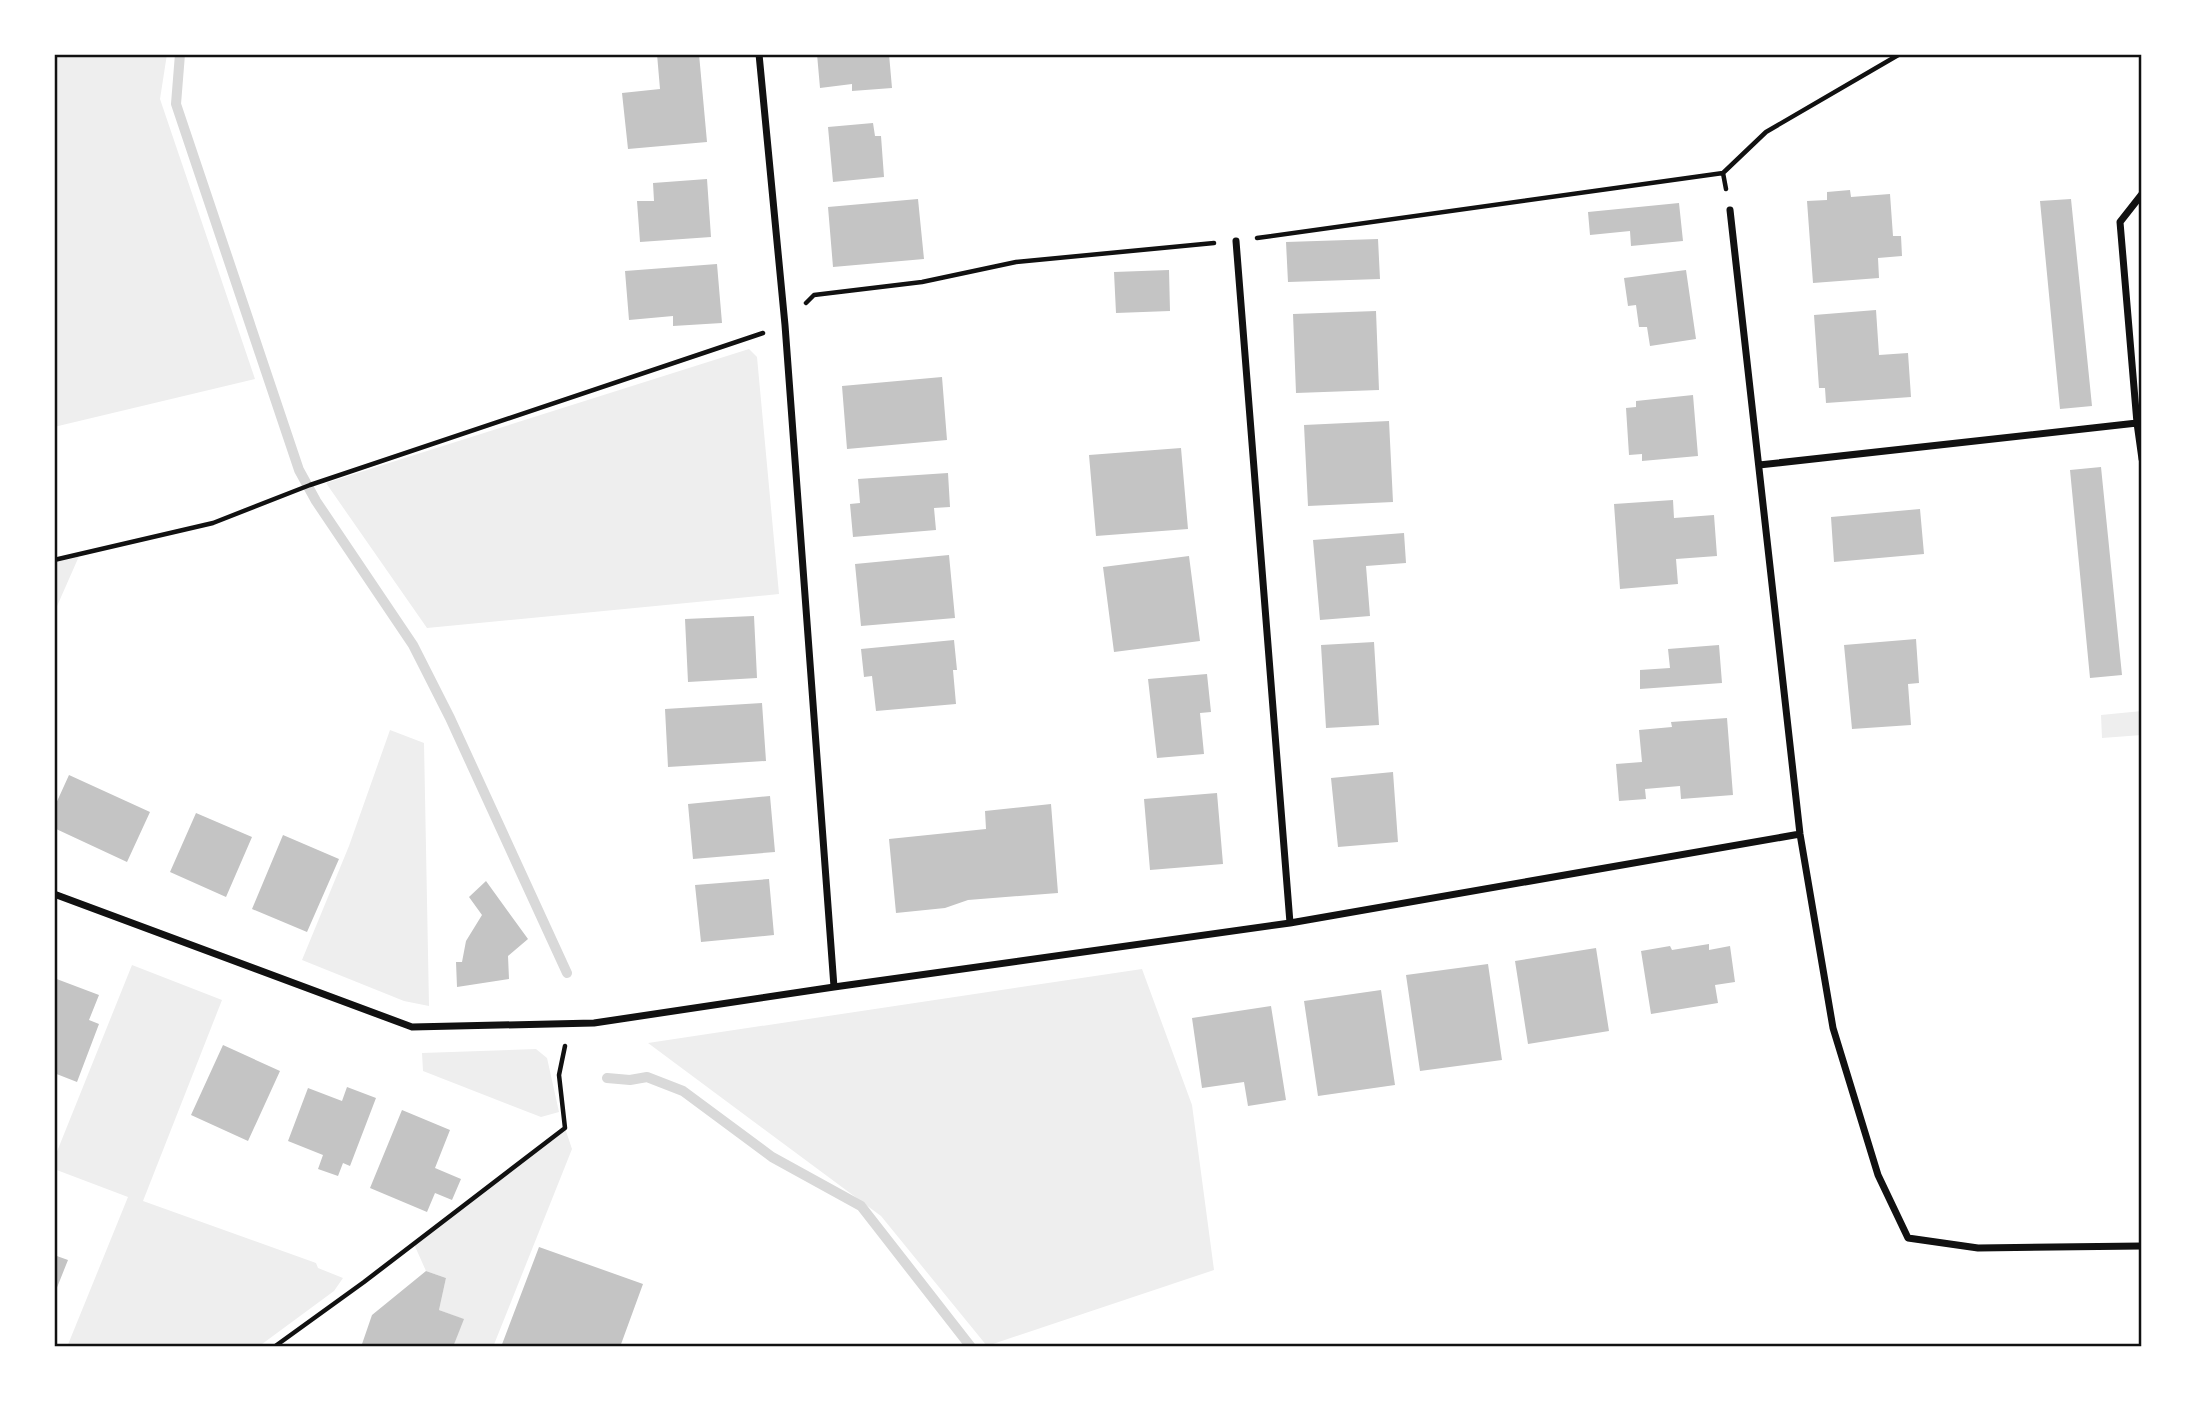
<svg xmlns="http://www.w3.org/2000/svg" width="2196" height="1401" font-family="Lato,sans-serif">
	<style>
		.green { fill: #eee }
		.lines { fill: none; stroke-linecap: round; stroke-linejoin: round }
		.stream { stroke: #d9d9d9; stroke-width: 10 }
		.building { fill: #c4c4c4 }
		.path { stroke: #111; stroke-width: 4.5 }
		.minor { stroke: #111; stroke-width: 7 }
		.neatline { fill: none; stroke: #111; stroke-width: 2.5 }
	</style>
	<rect width="100%" height="100%" fill="#fff"/>
	<!-- green -->
	<path class="green" d="M54,54H167L160,99L255,379L54,427Z
		M749,349L757,357L779,594L427,628L326,483Z
		M80,554L54,613V560Z
		M2142,711V735L2102,738L2101,715Z
		M390,730L424,743L429,1006L404,1001L302,960L349,846Z
		M132,965L222,1000L143,1201L316,1263L318,1268L343,1278L334,1291L258,1347H67L128,1197L54,1169V1159Z
		M1142,969L1192,1105L1214,1270L987,1346L881,1216L648,1043Z
		M536,1049L547,1058L559,1112L541,1117L423,1071L422,1053Z
		M565,1128L572,1149L493,1347H453L463,1319L439,1310L446,1278L426,1271L414,1244Z"/>
	<g class="lines">
		<!-- stream -->
		<path class="stream" d="M180,54L176,104L299,470L316,501L413,645L450,718L567,973
			M607,1078L630,1080L647,1077L683,1091L772,1157L861,1206L971,1347"/>
	</g>
	<!-- building -->
	<path class="building" d="M657,54H699L707,142L628,149L622,93L660,89Z
		M817,54H889L892,88L852,91V84L820,88Z
		M873,123L875,136H881L884,177L833,182L828,127Z
		M707,179L711,237L640,242L637,201H654L653,183Z
		M1850,190L1851,197L1890,194L1893,236H1901L1902,256L1878,258L1879,278L1813,283L1807,201L1827,200V192Z
		M918,199L924,259L833,267L828,207Z
		M2071,199L2092,406L2060,409L2040,201Z
		M1679,203L1683,241L1631,246L1630,231L1590,235L1588,212Z
		M1378,239L1380,279L1288,282L1286,242Z
		M717,264L722,323L673,326V316L629,320L625,271Z
		M1169,270L1170,311L1116,313L1114,272Z
		M1686,270L1696,339L1650,346L1647,327H1639L1636,305L1628,306L1624,278Z
		M1876,310L1879,355L1908,353L1911,397L1826,403L1825,388H1819L1814,315Z
		M1376,311L1379,390L1296,393L1293,314Z
		M942,377L947,440L847,449L842,386Z
		M1693,395L1698,456L1642,461V454L1629,455L1626,408L1636,407V401Z
		M1389,421L1393,502L1308,506L1304,425Z
		M1181,448L1188,529L1096,536L1089,455Z
		M2101,467L2122,675L2090,678L2070,470Z
		M948,473L950,507L934,508L936,530L853,537L850,504L860,503L858,479Z
		M1673,500L1674,518L1714,515L1717,556L1676,559L1678,584L1620,589L1614,504Z
		M1920,509L1924,554L1834,562L1831,517Z
		M1404,533L1406,563L1366,566L1370,616L1320,620L1313,540Z
		M949,555L955,618L861,626L855,564Z
		M1189,556L1200,641L1114,652L1103,567Z
		M754,616L757,678L688,682L685,619Z
		M1916,639L1919,683L1908,684L1911,725L1852,729L1844,645Z
		M954,640L957,670H953L956,704L876,711L872,676L864,677L861,649Z
		M1374,642L1379,725L1326,728L1321,645Z
		M1719,645L1722,683L1640,689V670L1670,668L1668,649Z
		M1207,674L1211,712L1200,713L1204,754L1157,758L1148,679Z
		M762,703L766,761L668,767L665,709Z
		M1727,718L1733,795L1681,799L1680,786L1645,789L1646,799L1619,801L1616,764L1642,762L1639,730L1672,727L1671,722Z
		M1393,772L1398,842L1338,847L1331,778Z
		M69,775L150,812L127,862L54,828V808Z
		M1217,793L1223,864L1150,870L1144,799Z
		M770,796L775,852L693,859L688,804Z
		M1051,804L1058,893L968,900L945,908L896,913L889,839L986,829L985,811Z
		M196,813L252,837L226,897L170,872Z
		M283,835L339,859L307,932L252,909Z
		M769,879L774,935L701,942L695,885Z
		M486,881L528,939L508,956L509,979L457,987L456,962H462L466,941L482,915L469,897Z
		M1709,944V950L1730,946L1735,982L1715,985L1718,1003L1651,1014L1641,951L1670,946L1672,950Z
		M1596,948L1609,1031L1528,1044L1515,961Z
		M1488,964L1502,1060L1420,1071L1406,975Z
		M54,978L99,995L89,1020L99,1024L77,1082L54,1073Z
		M1381,990L1395,1085L1318,1096L1304,1001Z
		M1271,1006L1286,1100L1248,1106L1244,1082L1202,1088L1192,1018Z
		M223,1045L280,1071L248,1141L191,1115Z
		M347,1087L376,1098L350,1166L343,1163L338,1176L318,1169L323,1155L288,1141L308,1088L342,1101Z
		M402,1110L450,1130L435,1168L461,1179L452,1200L435,1193L427,1212L370,1188Z
		M539,1247L643,1284L620,1347H501Z
		M54,1255L68,1260L54,1295Z
		M426,1271L446,1278L439,1310L464,1319L453,1347H361L372,1315Z"/>
	<g class="lines">
		<!-- path -->
		<path class="path" d="M1723,173L1726,189
			M1257,238L1723,173L1766,132L1900,54
			M806,303L814,295L922,282L1016,262L1214,243
			M54,560L213,523L310,485L763,333
			M274,1347L364,1282L565,1128L559,1075L565,1046"/>
		<!-- minor -->
		<path class="minor" d="M759,54L785,325L834,987
			M1730,210L1800,834L1833,1028L1878,1175L1908,1238L1978,1248L2142,1246
			M1236,241L1290,923
			M2137,423L2120,222L2142,194
			M1759,465L2137,423L2142,459
			M54,894L412,1027L594,1023L834,987L1290,923L1800,834"/>
	</g>
	<!-- border -->
	<rect width="2196" height="1401" fill="none" stroke="#ffffff" stroke-width="112"/>
	<rect x="56" y="56" width="2084" height="1289" class="neatline"/>
</svg>
